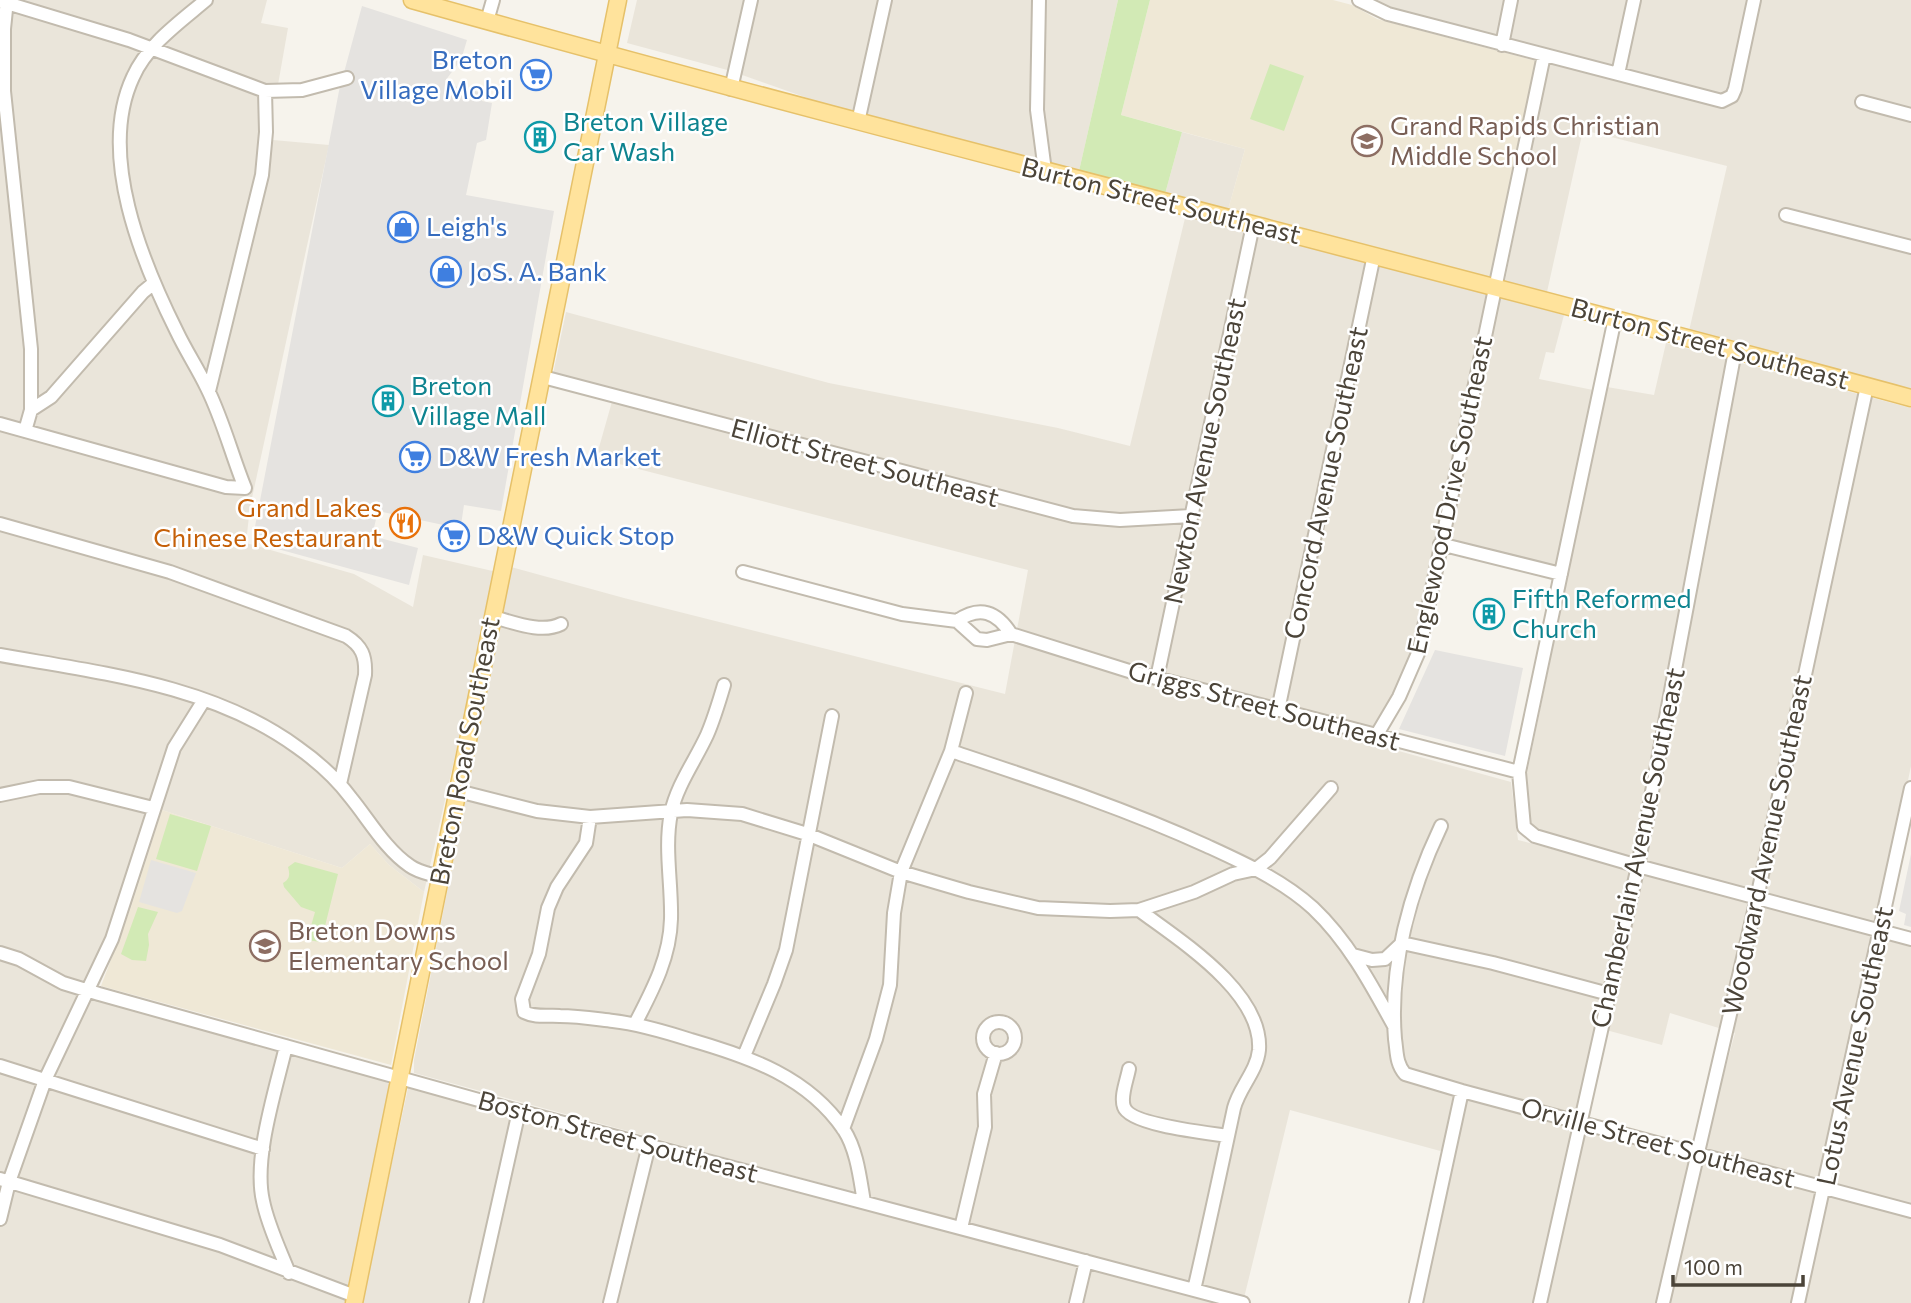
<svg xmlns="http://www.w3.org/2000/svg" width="1911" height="1303" font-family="Commissioner,sans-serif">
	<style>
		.residential { fill: #eae5da }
		.education { fill: #efe8d6 }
		.green { fill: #d2eab5 }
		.parking { fill: #e5e3e0 }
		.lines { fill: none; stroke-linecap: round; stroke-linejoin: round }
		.minor-casing { stroke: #c2bbae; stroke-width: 16 }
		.major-casing { stroke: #e6c16a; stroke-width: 19 }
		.minor { stroke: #fff; stroke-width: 12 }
		.major { stroke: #ffe39c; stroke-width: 16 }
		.labels { text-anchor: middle; stroke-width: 5; stroke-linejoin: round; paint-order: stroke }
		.shop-label { font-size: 26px; fill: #366cbe; stroke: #fff; text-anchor: start }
		.culture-label { font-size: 26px; fill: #0d838f; stroke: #fff; text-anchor: start }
		.education-label { font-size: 26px; fill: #785e54; stroke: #fff; text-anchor: start }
		.street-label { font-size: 26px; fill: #4b4439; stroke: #fff }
		.food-label { font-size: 26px; fill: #c56008; stroke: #fff; text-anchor: end }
	</style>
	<rect width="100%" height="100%" fill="#f6f3ec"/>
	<!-- residential -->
	<path class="residential" d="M0,0H267L261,23L288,28L276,96L271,100L273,140L329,145L250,507L246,543L354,574L413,607L423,555L497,572L424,892L389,865L370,844L342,868L162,810L131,907L94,999L382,1080L391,1085L347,1303H0Z
		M637,0H1118L1079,171L847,112L731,71L627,43Z
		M1373,0H1911V390L1689,331L1727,166L1583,130L1547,292L1505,281L1550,52L1396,11Z
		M1182,132L1245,149L1228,210L1165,194Z
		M1186,214L1564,315L1554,353L1546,352L1539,379L1593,390L1558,567L1435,537L1411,660L1366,742L1511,782L1518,840L1628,869L1632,875L1534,1303H1423L1455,1155L1290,1110L1244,1298L414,1073V1060L511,567L624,598L1005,694L1028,570L596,458L615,391L553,374L566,312L829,383L1058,428L1130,446Z
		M1666,343L1911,408V766L1878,923L1545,835L1533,828L1529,817L1527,773L1607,387L1654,395Z
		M1648,875L1911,947V1303H1546L1583,1128L1701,1159L1735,1033L1670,1013L1662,1045L1606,1030L1641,877Z
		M408,1088L1216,1303H362Z"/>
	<!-- education -->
	<path class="education" d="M1150,0H1333L1352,5L1377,19L1536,61L1493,278L1228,210L1245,149L1121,115Z
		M162,810L342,868L370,844L389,865L424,892L391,1065L101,986L131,907Z"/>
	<!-- green -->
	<path class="green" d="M1118,0H1150L1121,115L1182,132L1165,194L1079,171Z
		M1270,64L1304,76L1284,131L1250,119Z
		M170,814L211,826L197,871L156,859Z
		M295,862L338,874L321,942L307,940L315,912L301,907L284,887L283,883C290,879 290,874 288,867Z
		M138,907L158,912L148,934L149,945L146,961L132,960L121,954Z"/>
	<!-- parking -->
	<path class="parking" d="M362,6L467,40L461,60L445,81L450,85L483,93L482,101L492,103L486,140L477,143L466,195L554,211L501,511L464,505L461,525L449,524L448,526L378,511L372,536L418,548L409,585L252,542L339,91Z
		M1435,650L1523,668L1505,756L1399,729Z
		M1911,854V927L1904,925L1906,914L1899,911Z
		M151,860L196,873L182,911L177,913L139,902Z"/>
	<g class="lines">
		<!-- minor casing -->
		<g class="minor-casing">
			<path id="minor" d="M7,0L4,29V91L31,349V410L25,431
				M1039,0L1037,110L1045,171
				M1359,0L1388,14L1722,101L1732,96L1735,89L1754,0
				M0,1L129,40L265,91L302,90L347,78
				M487,21L493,0
				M1502,45L1511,0
				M1618,74L1634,0
				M731,89L751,0
				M1862,102L1911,115
				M858,122L885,0
				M1786,215L1911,247
				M1615,318L1519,772L1524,827L1535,836L1638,866L1911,939
				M543,377L1073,516L1120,520L1191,516
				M209,391L262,175L266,132L265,91
				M31,410L51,397L143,292L154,283
				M0,424L226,487L245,488C232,456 223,420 207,388C198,369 186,351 177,332C142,262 97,154 133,77C147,45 180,22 206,0
				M0,524L170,572L346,636C362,646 366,656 365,675L340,784
				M1440,544L1561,574
				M743,572L902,614L957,621L977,639L987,640L1011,634L1129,671L1519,772
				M493,617C513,622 541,634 561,624
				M957,621C980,605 997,612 1011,634
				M0,655C101,673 212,685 297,747C317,761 336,778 351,798C369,820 386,850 410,866C418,872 430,874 440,877
				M1157,678L1253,225
				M1278,710L1374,255
				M1376,736L1399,697L1419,651L1544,55
				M951,751C1038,780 1124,808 1207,846C1244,863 1282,880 1313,908C1348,941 1371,984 1394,1026
				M458,791L537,811L590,817L687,810L742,814L807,834L901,872L969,892L1038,908L1110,911L1139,910L1194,892L1233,874L1256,869L1270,858L1331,788
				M0,795L39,787H69L153,808
				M590,817L586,843L557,887L548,908L539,954L522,999L524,1012C536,1018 547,1015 560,1016C578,1016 596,1019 613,1021C640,1024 666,1032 691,1040C750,1057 808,1077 844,1130C857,1150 860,1179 864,1202
				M1441,826C1410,891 1389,966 1395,1039C1397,1052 1396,1064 1405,1074L1462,1091L1911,1211
				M1139,910C1179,940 1263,992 1259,1050C1257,1071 1239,1088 1234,1108C1221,1169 1208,1229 1194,1290
				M0,953L19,959L63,983L99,994L511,1109L1243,1303
				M1353,955L1372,960L1385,959L1402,943L1493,963L1609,994
				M983 1038a16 16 0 1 1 32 0a16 16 0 1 1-32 0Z
				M635,1024C652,991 670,958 671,919C672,884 664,848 671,813C677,785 695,761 707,735C714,719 719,702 724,685
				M286,1046C276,1089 253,1158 263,1201C268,1226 280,1250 289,1273
				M744,1056L774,984L786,950L832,716
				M0,1066L263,1149
				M1129,1069C1127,1080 1120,1097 1124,1107C1130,1125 1209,1133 1228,1136
				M843,1129L876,1039L890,985L894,913L901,872L951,751L966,693
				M0,1179L220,1245L355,1296
				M0,1219L9,1182L45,1080L112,939L174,748L204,700
				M961,1228L985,1127L984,1094L996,1053
				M476,1303L519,1111
				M610,1303L649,1145
				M1076,1303L1086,1261
				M1416,1303L1462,1091
				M1540,1303L1638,866L1735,351
				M1663,1303L1757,898L1867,386
				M1798,1303L1911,788"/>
		</g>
		<!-- major casing -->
		<g class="major-casing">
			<path id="major" d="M412,0C910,140 1412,262 1911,398
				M354,1303L618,0"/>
		</g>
		<!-- minor -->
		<use href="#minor" class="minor"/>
		<!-- major -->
		<use href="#major" class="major"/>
	</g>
	<!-- icons -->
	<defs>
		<g id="supermarket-ring" transform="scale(1.575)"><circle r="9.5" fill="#fff" stroke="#3f7fe0" stroke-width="1.5"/><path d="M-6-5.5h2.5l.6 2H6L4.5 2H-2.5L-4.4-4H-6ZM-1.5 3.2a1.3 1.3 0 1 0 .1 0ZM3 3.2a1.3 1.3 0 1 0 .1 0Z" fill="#3f7fe0"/></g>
		<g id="building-ring" transform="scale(1.575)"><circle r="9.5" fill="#fff" stroke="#0f9aa8" stroke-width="1.5"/><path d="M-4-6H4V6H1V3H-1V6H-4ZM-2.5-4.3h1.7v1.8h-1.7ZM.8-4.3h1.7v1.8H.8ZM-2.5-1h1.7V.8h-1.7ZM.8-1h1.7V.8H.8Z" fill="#0f9aa8"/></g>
		<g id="school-ring" transform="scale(1.575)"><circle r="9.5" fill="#fff" stroke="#8d6e63" stroke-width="1.5"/><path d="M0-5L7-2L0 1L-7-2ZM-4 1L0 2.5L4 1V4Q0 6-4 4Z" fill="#8d6e63"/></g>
		<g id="shop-ring" transform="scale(1.575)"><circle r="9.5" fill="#fff" stroke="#3f7fe0" stroke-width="1.5"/><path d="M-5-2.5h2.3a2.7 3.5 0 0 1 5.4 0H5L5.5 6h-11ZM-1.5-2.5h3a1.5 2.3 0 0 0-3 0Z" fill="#3f7fe0"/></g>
		<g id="restaurant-ring" transform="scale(1.575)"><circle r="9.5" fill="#fff" stroke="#e8710a" stroke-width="1.5"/><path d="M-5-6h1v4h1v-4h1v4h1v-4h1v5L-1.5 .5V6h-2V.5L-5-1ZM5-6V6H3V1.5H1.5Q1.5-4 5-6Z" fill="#e8710a"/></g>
	</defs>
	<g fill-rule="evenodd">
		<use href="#supermarket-ring" x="536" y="75"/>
		<use href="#building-ring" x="540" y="137"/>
		<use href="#school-ring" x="1367" y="141"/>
		<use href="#shop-ring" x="403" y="227"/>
		<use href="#shop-ring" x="446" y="272"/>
		<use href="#building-ring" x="388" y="401"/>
		<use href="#supermarket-ring" x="415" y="457"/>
		<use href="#restaurant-ring" x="405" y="523"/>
		<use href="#supermarket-ring" x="454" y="536"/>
		<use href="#building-ring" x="1489" y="614"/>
		<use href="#school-ring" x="265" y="946"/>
	</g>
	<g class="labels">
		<!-- shop labels -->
		<g class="shop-label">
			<text x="513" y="69" text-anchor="end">Breton<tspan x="513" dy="30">Village Mobil</tspan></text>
			<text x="426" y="236">Leigh's</text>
			<text x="469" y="281">JoS. A. Bank</text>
			<text x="438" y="466">D&amp;W Fresh Market</text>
			<text x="477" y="545">D&amp;W Quick Stop</text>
		</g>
		<!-- culture labels -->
		<g class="culture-label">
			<text x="563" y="131">Breton Village<tspan x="563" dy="30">Car Wash</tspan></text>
			<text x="411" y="395">Breton<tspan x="411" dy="30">Village Mall</tspan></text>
			<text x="1512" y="608">Fifth Reformed<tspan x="1512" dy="30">Church</tspan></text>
		</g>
		<!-- education labels -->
		<g class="education-label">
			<text x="1390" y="135">Grand Rapids Christian<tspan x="1390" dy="30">Middle School</tspan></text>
			<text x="288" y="940">Breton Downs<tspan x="288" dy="30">Elementary School</tspan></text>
		</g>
		<!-- street labels -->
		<g class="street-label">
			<text transform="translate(1161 201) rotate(14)" y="9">Burton Street Southeast</text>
			<text transform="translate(1710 344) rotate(15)" y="9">Burton Street Southeast</text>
			<text transform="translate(1205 451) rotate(-78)" y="9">Newton Avenue Southeast</text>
			<text transform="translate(865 463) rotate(15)" y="9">Elliott Street Southeast</text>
			<text transform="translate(1326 483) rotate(-78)" y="9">Concord Avenue Southeast</text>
			<text transform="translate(1450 495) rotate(-78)" y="9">Englewood Drive Southeast</text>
			<text transform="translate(1264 706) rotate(15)" y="9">Griggs Street Southeast</text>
			<text transform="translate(465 751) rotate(-79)" y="9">Breton Road Southeast</text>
			<text transform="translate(1767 845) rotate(-78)" y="9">Woodward Avenue Southeast</text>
			<text transform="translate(1638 848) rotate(-78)" y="9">Chamberlain Avenue Southeast</text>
			<text transform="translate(1855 1046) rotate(-78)" y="9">Lotus Avenue Southeast</text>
			<text transform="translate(618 1137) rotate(15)" y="9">Boston Street Southeast</text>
			<text transform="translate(1658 1143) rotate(15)" y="9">Orville Street Southeast</text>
		</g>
		<!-- food labels -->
		<g class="food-label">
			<text x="382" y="517">Grand Lakes<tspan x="382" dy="30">Chinese Restaurant</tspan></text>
		</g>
	</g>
	<!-- scale -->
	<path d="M1673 1275v10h130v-10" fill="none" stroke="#4b4439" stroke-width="3.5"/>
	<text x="1684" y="1275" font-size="21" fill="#4b4439" stroke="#ffffff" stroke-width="5" paint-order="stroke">100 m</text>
</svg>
